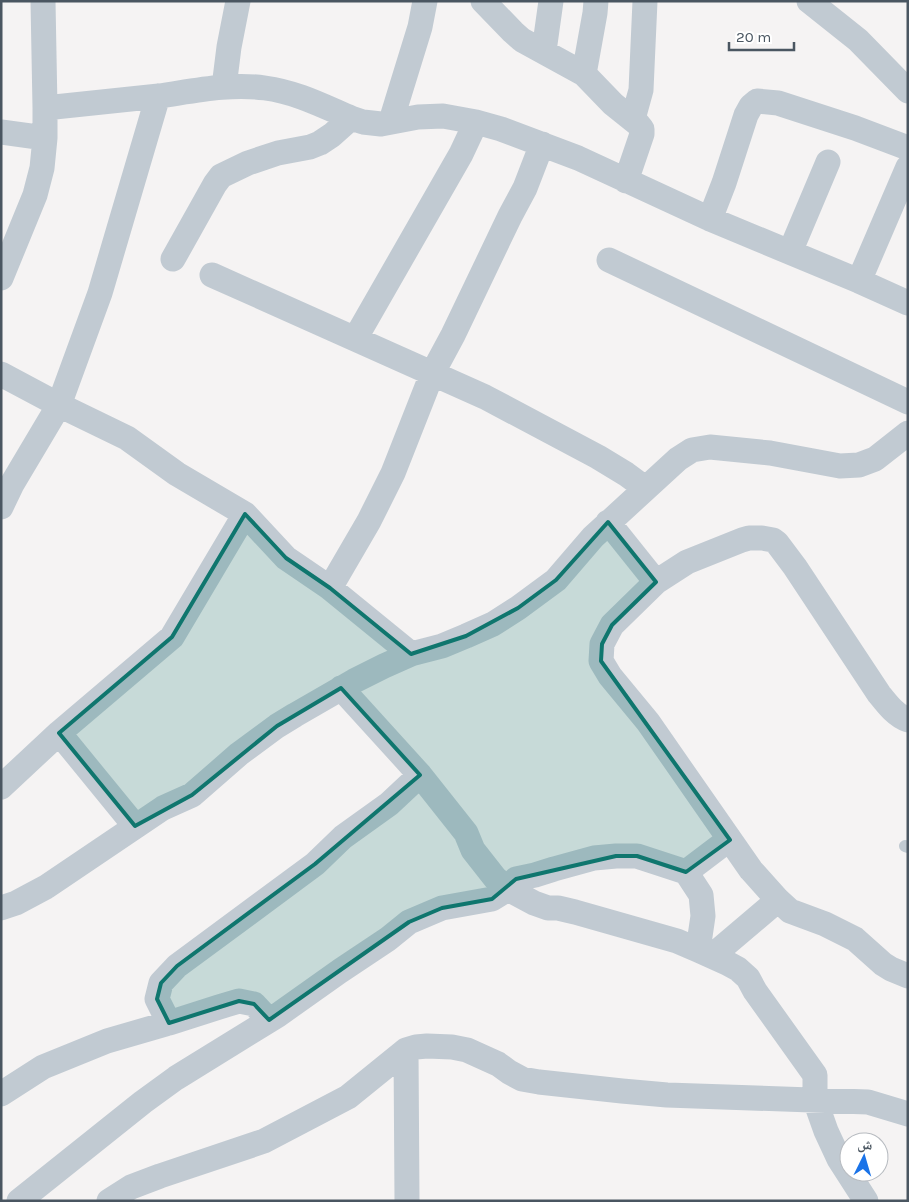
<svg xmlns="http://www.w3.org/2000/svg" width="909" height="1202" font-family="Karla,'Noto Naskh Arabic',sans-serif">
	<style>
		.lines { fill: none; stroke-linecap: round; stroke-linejoin: round }
		.lane { stroke: #c1cad2; stroke-width: 12 }
		.street { stroke: #c1cad2; stroke-width: 25 }
		.marked { fill: #0f766e; fill-opacity: 0.2; stroke: #0f766e; stroke-width: 4; stroke-linejoin: round }
	</style>
	<rect width="100%" height="100%" fill="#f5f3f3"/>
	<g class="lines">
		<!-- lane -->
		<path class="lane" d="M905,846L908,847"/>
		<!-- street -->
		<path class="street" d="M483,1L513,32L522,40L584,74L613,104L638,124L642,129V134L626,181
			M809,1L858,40L908,91
			M544,51L551,1
			M584,74L595,13L596,1
			M224,87L229,47L238,1
			M45,108C83,104 121,100 159,96C194,91 230,83 265,88C296,92 323,106 351,118
			M633,119L641,90L645,1
			M391,121L420,27L425,1
			M1,132L45,138
			M710,219L724,183L746,115L751,106L757,101L778,103L855,128L908,148
			M790,252L828,162
			M173,259L215,184L221,176L248,163L278,153L310,147L320,143L332,135L351,118L363,122L381,124L418,117L443,116L476,122L501,129L578,158L710,219L859,281L908,303
			M609,260L908,402
			M212,275L485,397L598,457L626,474L645,488
			M1,278L35,195L42,168L45,138V108L43,1
			M859,281L908,167
			M355,339L461,154L476,122
			M1,374L59,405L127,438L177,474L245,514L286,558L330,588L411,654
			M1,507L12,484L59,405L100,293L158,96
			M608,522L656,582
			M330,588L369,521L393,473L432,374L453,335L510,216L525,188L542,144
			M341,688L420,775L466,833L473,850L495,878L508,889L516,879L535,875L554,869L594,858L616,856H637L686,872L701,895L703,916L698,950
			M908,720C896,716 887,704 879,694L795,567L777,543L773,540L762,538H749L742,540L687,562L656,582L612,625L602,644L601,661L610,676L648,722L751,870L778,900L790,911L825,924L855,939L883,964L891,969L908,976
			M59,733L135,826
			M1,787L59,733L172,637L245,514
			M686,872L719,847L730,840
			M1,908L16,903L46,887L163,808L192,795L239,754L277,726L295,715L354,681L384,666L411,654L442,646L466,636L493,624L518,608L556,580L593,537L678,459L692,450L710,447L770,453L840,466L859,465L875,459L908,433
			M712,956L778,900
			M169,1023L157,999L161,983L177,966L315,864L343,837L389,804L420,775
			M406,1050L407,1201
			M1,1094L43,1067L107,1041L169,1023L219,1007L239,1001L254,1004L269,1020
			M19,1201L143,1102L176,1078L278,1015L340,971L388,939L409,922L442,908L492,899L508,889L534,903L548,908H558L575,912L677,941L698,950L727,963L738,969L748,978L755,991L815,1075V1100L826,1131L839,1159L866,1201
			M109,1201L131,1187L160,1176L264,1141L348,1097L406,1050L416,1047L427,1046L452,1047L467,1050L498,1064L509,1072L522,1079L539,1082L622,1091L667,1095L868,1102L908,1114"/>
	</g>
	<!-- marked area -->
	<path class="marked" d="M245,514L286,558L330,588L411,654L466,636L518,608L556,580L608,522L656,582L612,625L602,644L601,661L730,840L686,872L637,856H616L516,879L492,899L442,908L409,922L269,1020L254,1004L239,1001L169,1023L157,999L161,983L177,966L315,864L420,775L341,688L277,726L192,795L135,826L59,733L172,637Z"/>
	<!-- border -->
	<rect width="909" height="1202" fill="none" stroke="#4a5661" stroke-width="5"/>
	<!-- north arrow -->
	<g transform="translate(864 1157) rotate(5)"><circle r="24" fill="#ffffff" stroke="#b7bbc0"/>
	<path d="M0-4L9 19L0 12L-9 19Z" fill="#1a73e8"/>
	<text y="-8" font-size="14" font-weight="bold" text-anchor="middle" fill="#4a5661">ش</text>
	</g>
	<!-- scale -->
	<path d="M729 42v8h65v-8" fill="none" stroke="#4a5661" stroke-width="2.5"/>
	<text x="736" y="42" font-size="15" fill="#4a5661" stroke="#ffffff" stroke-width="4" paint-order="stroke">20 m</text>
</svg>
